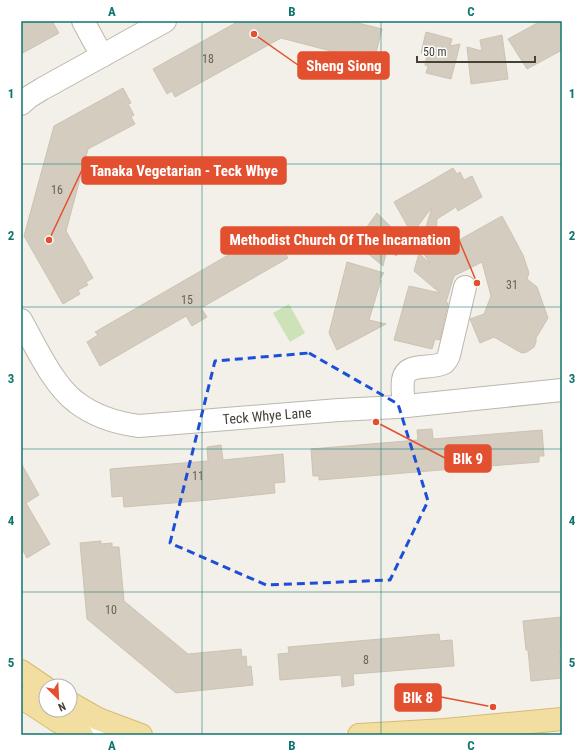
<svg xmlns="http://www.w3.org/2000/svg" width="583" height="756" font-family="'Roboto Condensed',sans-serif">
	<style>
		.pitch { fill: #cde2b6 }
		.building { fill: #d3ccbf; stroke: #cdc3b3 }
		.lines { fill: none; stroke-linecap: round; stroke-linejoin: round }
		.minor-casing { stroke: #bdb7ac; stroke-width: 24 }
		.major-casing { stroke: #d6bb73; stroke-width: 24 }
		.minor { stroke: #fff; stroke-width: 22 }
		.major { stroke: #f3dea1; stroke-width: 22 }
		.marked { fill: none; stroke: #1d4ed8; stroke-width: 3; stroke-dasharray: 8 5; stroke-linejoin: round }
		.grid { fill: none; stroke: #0f766e; stroke-width: 1; stroke-opacity: 0.55 }
		.labels { text-anchor: middle; stroke-width: 3; stroke-linejoin: round; paint-order: stroke }
		.number-label { font-size: 12px; fill: #68635a }
		.street-label { font-size: 14px; fill: #454038; stroke: #fff }
		.leader { fill: none; stroke: #e25030; stroke-width: 1.5 }
		.callout-dot { fill: #e25030; stroke: #fff; stroke-width: 1.5 }
		.callout { fill: #e25030; stroke: #e25030; stroke-width: 1.5 }
		.callout-label { font-size: 15px; text-anchor: middle; font-weight: bold; fill: #fff }
		.neatline { fill: none; stroke: #0f766e; stroke-width: 1.5 }
		.grid-label { font-size: 13px; text-anchor: middle; font-weight: bold; fill: #0f766e }
	</style>
	<rect width="100%" height="100%" fill="#f2f0e9"/>
	<!-- pitch -->
	<path class="pitch" d="M289,304L305,333L290,342L273,313Z"/>
	<!-- building -->
	<path class="building" d="M21,21H52L59,33L21,54Z
		M239,21H350L382,29L375,57L371,56L369,61L281,38L175,97L172,91L167,94L153,69Z
		M541,21H562V50L527,69L508,39Z
		M426,32L452,39L450,46L460,44L451,79L426,73L428,66L425,65L427,55L421,53Z
		M502,35L508,79L471,84L467,47L482,51L480,40Z
		M123,88L131,103L128,104L134,115L131,117L135,124L88,149L66,231L93,278L86,282L88,285L78,290L80,294L63,304L24,236L54,126Z
		M453,168L457,174L460,172L464,180L472,176L482,197L458,211L456,207L437,219L434,254L502,216L523,255L529,273L527,279L537,287L548,318L536,338V342L534,347L527,352L522,353L518,351L494,337L480,343L470,319L484,314L491,296L482,262L454,276L446,302L448,303L440,340L435,339L432,349L394,340L409,286L440,293L414,271L419,253L430,264L420,247L432,207L412,234L394,202L431,181Z
		M377,213L406,242L396,256L387,249L383,266L355,243Z
		M263,235L265,240L275,235L288,258L201,308L207,317L192,326L186,316L100,366L87,342L98,335L95,332Z
		M347,262L384,273L379,280H381L369,320L386,324L337,350L329,333Z
		M432,429L433,439L542,430L544,456H539V462L319,480V476H313L311,449L418,440L417,430Z
		M221,445L223,460L283,454L285,482L274,483L275,493L209,500L124,507L123,496L112,497L110,469L208,461L207,447Z
		M21,463L39,495L26,503L50,544L27,558L21,547Z
		M101,541V544L112,543V547H119L124,601L188,654L241,649L242,657L246,656L247,667L251,666L253,685L176,693L87,619L80,543Z
		M562,617V647H559L562,678L531,681L528,650H526L523,621Z
		M439,634L440,641L452,640L454,666L353,674L354,685L342,687L341,675L280,680L278,654L289,653L288,647Z"/>
	<g class="lines">
		<!-- minor casing -->
		<g class="minor-casing">
			<g id="minor">
				<path d="M83,21L102,56"/>
				<path d="M21,104L29,97L42,89L165,21"/>
				<path id="s1" d="M21,320C35,345 53,385 76,402C94,416 116,423 139,426L339,410L397,407L562,390"/>
				<path d="M404,405C403,397 402,387 403,380C406,361 432,370 444,363C446,361 448,358 449,355L465,287"/>
				<path d="M92,735L98,719"/>
			</g>
		</g>
		<!-- major casing -->
		<g class="major-casing">
			<path id="major" d="M21,671L46,688
				M21,697L56,720L82,735
				M70,703L98,719L141,735
				M359,735L445,730L562,719"/>
		</g>
		<!-- minor -->
		<use href="#minor" class="minor"/>
		<!-- major -->
		<use href="#major" class="major"/>
	</g>
	<!-- marked area -->
	<path class="marked" d="M309,353L398,404L428,501L390,580L266,585L170,543L215,361Z"/>
	<!-- grid -->
	<path class="grid" d="M202,21V735M381,21V735M21,164H562M21,307H562M21,449H562M21,592H562"/>
	<g class="labels">
		<!-- number labels -->
		<g class="number-label">
			<text x="208" y="63">18</text>
			<text x="57" y="194">16</text>
			<text x="512" y="289">31</text>
			<text x="187" y="304">15</text>
			<text x="198" y="480">11</text>
			<text x="111" y="614">10</text>
			<text x="366" y="664">8</text>
		</g>
		<!-- street labels -->
		<g class="street-label">
			<text dy="5" stroke="none"><textPath href="#s1" startOffset="296">Teck Whye Lane</textPath></text>
		</g>
	</g>
	<!-- callouts -->
	<path class="leader" d="M254 34L298 65M49 240L82 170M477 283L459 240M376 422L445 458M493 707L441 697"/>
	<g class="callout-dot">
		<circle cx="254" cy="34" r="4"/>
		<circle cx="49" cy="240" r="4"/>
		<circle cx="477" cy="283" r="4"/>
		<circle cx="376" cy="422" r="4"/>
		<circle cx="493" cy="707" r="4"/>
	</g>
	<g class="callout">
		<rect x="298" y="52" width="91" height="27" rx="4"/>
		<rect x="82" y="157" width="204" height="27" rx="4"/>
		<rect x="221" y="227" width="238" height="27" rx="4"/>
		<rect x="445" y="445" width="46" height="27" rx="4"/>
		<rect x="395" y="684" width="46" height="27" rx="4"/>
	</g>
	<g class="callout-label">
		<text x="344" y="71">Sheng Siong</text>
		<text x="184" y="176">Tanaka Vegetarian - Teck Whye</text>
		<text x="340" y="245">Methodist Church Of The Incarnation</text>
		<text x="468" y="464">Blk 9</text>
		<text x="418" y="703">Blk 8</text>
	</g>
	<!-- border -->
	<rect width="583" height="756" fill="none" stroke="#ffffff" stroke-width="44"/>
	<!-- north arrow -->
	<g transform="translate(58 698) rotate(156)"><circle r="19" fill="#ffffff" stroke="#b5b3af"/>
	<path d="M0-3L7 15L0 10L-7 15Z" fill="#e25030"/>
	<text y="-6" font-size="11" font-weight="bold" text-anchor="middle" fill="#454038">N</text>
	</g>
	<!-- scale -->
	<path d="M417 56v6h118v-6" fill="none" stroke="#454038" stroke-width="2"/>
	<text x="423" y="56" font-size="12" fill="#454038" stroke="#ffffff" stroke-width="3" paint-order="stroke">50 m</text>
	<rect x="22" y="22" width="539" height="712" class="neatline"/>
	<g class="grid-label">
		<text x="112" y="16">A</text>
		<text x="292" y="16">B</text>
		<text x="471" y="16">C</text>
		<text x="11" y="98">1</text>
		<text x="572" y="98">1</text>
		<text x="11" y="240">2</text>
		<text x="572" y="240">2</text>
		<text x="11" y="383">3</text>
		<text x="572" y="383">3</text>
		<text x="11" y="525">4</text>
		<text x="572" y="525">4</text>
		<text x="11" y="667">5</text>
		<text x="572" y="667">5</text>
		<text x="112" y="750">A</text>
		<text x="292" y="750">B</text>
		<text x="471" y="750">C</text>
	</g>
</svg>
